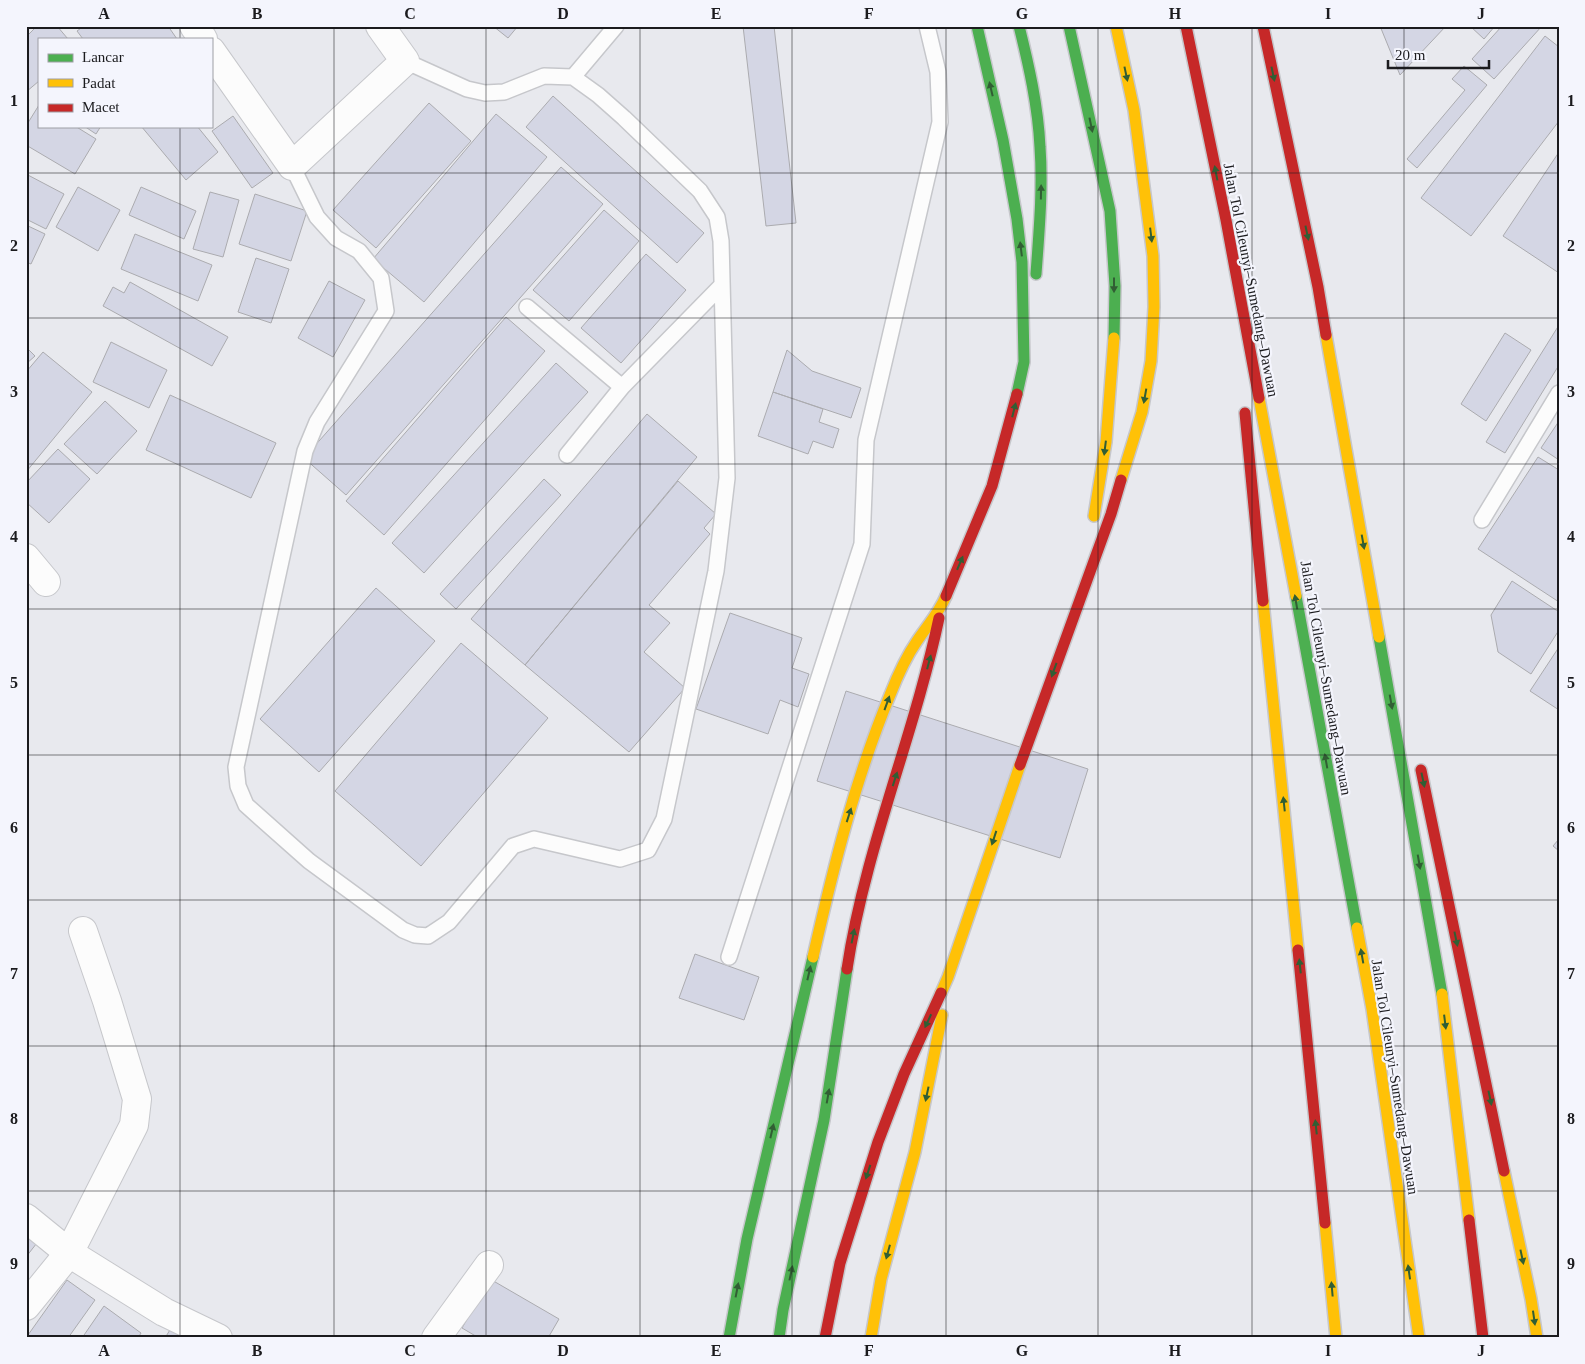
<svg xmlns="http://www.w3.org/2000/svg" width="1585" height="1364" font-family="Georgia,serif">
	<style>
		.building { fill: #d4d6e4; stroke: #ababaf }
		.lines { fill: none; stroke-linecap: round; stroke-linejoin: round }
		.lane-casing { stroke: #c6c7cb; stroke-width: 18 }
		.street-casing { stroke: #c6c7cb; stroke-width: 30 }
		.fast-casing { stroke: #c6c7cb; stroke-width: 14 }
		.slow-casing { stroke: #c6c7cb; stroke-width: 14 }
		.jam-casing { stroke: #c6c7cb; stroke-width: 14 }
		.lane { stroke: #fcfcfc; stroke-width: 15 }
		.street { stroke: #fcfcfc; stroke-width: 28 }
		.fast { stroke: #4caf50; stroke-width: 11 }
		.slow { stroke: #ffc107; stroke-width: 11 }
		.jam { stroke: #c62828; stroke-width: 11 }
		.oneway { fill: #315e34 }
		.grid { fill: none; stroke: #1b1b1e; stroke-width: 1; stroke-opacity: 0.55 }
		.labels { text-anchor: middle; stroke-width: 4.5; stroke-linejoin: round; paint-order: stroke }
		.street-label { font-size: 15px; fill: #1b1b1e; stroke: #f4f5fd }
		.neatline { fill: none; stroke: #1b1b1e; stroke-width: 2 }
		.grid-label { font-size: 16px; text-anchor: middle; font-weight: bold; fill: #1b1b1e }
	</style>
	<rect width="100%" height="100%" fill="#e8e9ee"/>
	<!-- building -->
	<path class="building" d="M37,26H57L68,39H39V81L26,92V37Z
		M84,26H168L177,39H83L77,31Z
		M493,26H518L508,38Z
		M743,26H774L796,223L766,226Z
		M1380,26H1446L1400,75Z
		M1470,26H1495L1484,39Z
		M1502,26H1542L1494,79L1472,59Z
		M1545,36L1559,47V121L1471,236L1421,198Z
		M1464,66L1487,85L1417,168L1407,159L1465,90L1452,79Z
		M553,96L704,233L677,263L526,127Z
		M429,103L471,141L376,248L333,210Z
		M39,105V126H75L96,139L75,174L26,145V126Z
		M496,114L547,157L424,302L373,259Z
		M233,116L273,173L252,188L212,131Z
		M84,126H101L96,134Z
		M141,126H197L218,152L186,180Z
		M1559,152V273L1503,236Z
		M561,167L603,204L346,495L304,458Z
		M26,174L64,194L46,229L26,219Z
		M78,187L120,210L98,251L56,227Z
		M141,187L196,211L184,239L129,215Z
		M210,192L239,200L223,257L193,249Z
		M255,194L307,211L291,261L239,244Z
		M604,210L639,241L569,321L533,290Z
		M26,225L45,234L31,264L26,262Z
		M135,234L212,265L198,301L121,269Z
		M646,254L686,290L621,363L581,328Z
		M256,258L289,269L271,323L238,312Z
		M329,281L365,300L333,357L298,338Z
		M130,282L228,337L212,366L103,306L113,287L124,293Z
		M506,317L545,351L384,535L346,501Z
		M1559,325V365L1505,453L1486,442Z
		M1505,333L1531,350L1486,421L1461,404Z
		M111,342L167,370L149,408L93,382Z
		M26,347L35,356L26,364Z
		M787,350L812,371L861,388L851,418L773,392Z
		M43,352L92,392L26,472V372Z
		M556,363L588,392L424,573L392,543Z
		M773,392L823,409L819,422L839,429L833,448L813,441L808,454L758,436Z
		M170,395L276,443L251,498L146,450Z
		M105,401L137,431L97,474L64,444Z
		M647,414L697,457L525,665L471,619Z
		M1559,421V460L1541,448Z
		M58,449L90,479L49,523L26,502V483Z
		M1538,457L1559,470V602L1478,549Z
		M544,479L561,495L456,609L440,594Z
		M678,481L716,514L704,528L710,534L649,605L670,623L644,652L685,688L629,752L525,665Z
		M1512,581L1559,612V630L1531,674L1498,652L1491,615Z
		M376,588L435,641L319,772L260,719Z
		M730,613L802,638L792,668L809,674L798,707L780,700L768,734L696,709Z
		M461,643L548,718L421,866L335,791Z
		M1559,647V710L1530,691Z
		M846,691L1088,769L1060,858L817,781Z
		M1559,839V851L1553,846Z
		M695,954L759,977L744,1020L679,998Z
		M26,1228L40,1239L26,1257Z
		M490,1279L559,1319L548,1338H479L462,1328Z
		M67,1280L95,1300L68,1338H32L28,1335Z
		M104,1306L141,1333L138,1338H82Z
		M176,1320L204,1338H165Z"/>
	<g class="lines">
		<!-- lane casing -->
		<g class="lane-casing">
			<path id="lane" d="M573,77L616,26
				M292,166L317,217L336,238L359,251L381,278L386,311L317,422L305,451L236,767L238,786L246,805L309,861L403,930L415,935L428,936L449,922L513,846L534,839L620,859L648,850L664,819L716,571L727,478L721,241L717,217L700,191L624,118L598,95L573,77L544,76L504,92L485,93L467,89L405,61
				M527,307L622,387
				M567,455L622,387L722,285
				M1482,520L1559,393
				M729,957L862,544L866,440L940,122L938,72L927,26"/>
		</g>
		<!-- street casing -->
		<g class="street-casing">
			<path id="street" d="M194,26L203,39
				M211,51L292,166L405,61L380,26
				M26,558L46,582
				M26,1218L69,1253L164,1312L218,1338
				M26,1306L69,1253L134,1125L137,1099L107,1001L83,931
				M436,1338L489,1265"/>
		</g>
		<!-- fast casing -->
		<g class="fast-casing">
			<path id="fast" d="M977,26L1003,140L1017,219L1022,262L1024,362L1017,394
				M1019,26C1029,66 1038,106 1040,147C1043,189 1039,232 1036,274
				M1069,26L1110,211L1115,286L1114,338
				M1296,596L1357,928
				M1379,637L1442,994
				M729,1338L747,1239L813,957
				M779,1338L783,1310L824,1120L847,969"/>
		</g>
		<!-- slow casing -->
		<g class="slow-casing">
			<path id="slow" d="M1116,26L1134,110L1153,256L1154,307L1151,361L1142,412L1121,480
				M1326,335L1379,637
				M1259,398L1296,596
				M1094,516L1106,442L1114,338
				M1263,601L1298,950
				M1357,928L1372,1009L1419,1338
				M813,957C833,869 855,779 890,695C897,677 906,657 917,641C927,626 939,613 946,596
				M941,993L948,977L1020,765
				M1442,994L1469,1220
				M1504,1171L1531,1299L1537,1338
				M1325,1223L1336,1338
				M871,1338L881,1279L915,1152L942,1015"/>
		</g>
		<!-- jam casing -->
		<g class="jam-casing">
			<path id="jam" d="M1186,26L1226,220L1259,398
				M1263,26L1318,287L1326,335
				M1245,413L1263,601
				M946,596L992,486L1017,394
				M1020,765L1111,514L1121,480
				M1421,770L1504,1171
				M1298,950L1325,1223
				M847,969C865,849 914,736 939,618
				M1469,1220L1483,1338
				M825,1338L840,1263L878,1142L904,1074L941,993"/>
		</g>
		<!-- lane -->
		<use href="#lane" class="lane"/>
		<!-- street -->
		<use href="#street" class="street"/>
		<!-- fast -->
		<use href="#fast" class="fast"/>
		<!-- slow -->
		<use href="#slow" class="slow"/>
		<!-- jam -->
		<use href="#jam" class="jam"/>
	</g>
	<!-- one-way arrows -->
	<defs><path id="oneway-solid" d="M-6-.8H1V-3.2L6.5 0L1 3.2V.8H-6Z" transform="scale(1.25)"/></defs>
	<g class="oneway">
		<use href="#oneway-solid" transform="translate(1126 74) rotate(78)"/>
		<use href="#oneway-solid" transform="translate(1273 74) rotate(78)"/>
		<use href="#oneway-solid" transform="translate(991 89) rotate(-103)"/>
		<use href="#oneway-solid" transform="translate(1091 125) rotate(78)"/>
		<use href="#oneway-solid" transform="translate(1216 173) rotate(-101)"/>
		<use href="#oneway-solid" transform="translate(1041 192) rotate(-89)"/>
		<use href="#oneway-solid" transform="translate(1307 233) rotate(78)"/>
		<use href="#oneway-solid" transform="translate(1151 235) rotate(83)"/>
		<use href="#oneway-solid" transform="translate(1021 249) rotate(-97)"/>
		<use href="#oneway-solid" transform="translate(1114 285) rotate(90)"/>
		<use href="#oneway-solid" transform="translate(1145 396) rotate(100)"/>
		<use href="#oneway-solid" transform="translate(1014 410) rotate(-76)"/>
		<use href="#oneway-solid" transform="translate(1105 448) rotate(97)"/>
		<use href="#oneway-solid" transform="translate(1363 542) rotate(80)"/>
		<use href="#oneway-solid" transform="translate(960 563) rotate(-67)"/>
		<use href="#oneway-solid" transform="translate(1296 602) rotate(-100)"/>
		<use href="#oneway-solid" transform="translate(929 662) rotate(-75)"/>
		<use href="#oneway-solid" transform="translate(1054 670) rotate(110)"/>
		<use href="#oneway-solid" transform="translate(1391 702) rotate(80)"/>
		<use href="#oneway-solid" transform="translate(887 703) rotate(-70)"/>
		<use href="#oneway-solid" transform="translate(1326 761) rotate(-100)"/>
		<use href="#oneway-solid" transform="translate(895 779) rotate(-72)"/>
		<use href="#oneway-solid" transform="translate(1423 780) rotate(78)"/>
		<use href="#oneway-solid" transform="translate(1284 804) rotate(-96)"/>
		<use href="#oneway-solid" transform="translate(849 815) rotate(-72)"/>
		<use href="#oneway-solid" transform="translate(994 838) rotate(108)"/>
		<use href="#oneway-solid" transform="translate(1419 862) rotate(80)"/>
		<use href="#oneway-solid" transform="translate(853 936) rotate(-79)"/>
		<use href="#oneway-solid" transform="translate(1456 939) rotate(78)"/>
		<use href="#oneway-solid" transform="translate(1362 956) rotate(-100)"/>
		<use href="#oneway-solid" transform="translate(1300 966) rotate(-96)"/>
		<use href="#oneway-solid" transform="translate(809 973) rotate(-77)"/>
		<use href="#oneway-solid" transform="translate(928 1021) rotate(115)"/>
		<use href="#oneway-solid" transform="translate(1445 1022) rotate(83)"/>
		<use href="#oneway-solid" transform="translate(927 1094) rotate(102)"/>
		<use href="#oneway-solid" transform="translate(828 1096) rotate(-80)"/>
		<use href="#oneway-solid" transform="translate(1490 1098) rotate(78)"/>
		<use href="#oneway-solid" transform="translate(1316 1127) rotate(-96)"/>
		<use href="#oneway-solid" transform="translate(772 1131) rotate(-77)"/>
		<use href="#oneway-solid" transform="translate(868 1172) rotate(108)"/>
		<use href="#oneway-solid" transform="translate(888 1252) rotate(105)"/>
		<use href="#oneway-solid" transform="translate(1522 1257) rotate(78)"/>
		<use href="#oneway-solid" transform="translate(1409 1272) rotate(-98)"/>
		<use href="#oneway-solid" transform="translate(791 1273) rotate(-78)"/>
		<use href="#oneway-solid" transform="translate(1332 1289) rotate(-95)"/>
		<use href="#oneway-solid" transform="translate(737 1290) rotate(-79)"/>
		<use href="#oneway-solid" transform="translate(1534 1318) rotate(82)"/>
	</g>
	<!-- grid -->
	<path class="grid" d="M180,26V39M334,26V1338M486,26V1338M640,26V1338M792,26V1338M946,26V1338M1098,26V1338M1252,26V1338M1404,26V1338M180,126V1338M26,173H1559M26,318H1559M26,464H1559M26,609H1559M26,755H1559M26,900H1559M26,1046H1559M26,1191H1559"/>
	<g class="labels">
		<!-- street labels -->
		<g class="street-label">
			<text transform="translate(1251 280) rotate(79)" y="5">Jalan Tol Cileunyi–Sumedang–Dawuan</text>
			<text transform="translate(1326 678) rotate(80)" y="5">Jalan Tol Cileunyi–Sumedang–Dawuan</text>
			<text transform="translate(1395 1077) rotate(81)" y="5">Jalan Tol Cileunyi–Sumedang–Dawuan</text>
		</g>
	</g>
	<!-- border -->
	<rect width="1585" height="1364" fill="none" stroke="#f4f5fd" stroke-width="55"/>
	<!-- legend -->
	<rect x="38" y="38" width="175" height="90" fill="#f4f5fd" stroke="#9d9ea4"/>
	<rect x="48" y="54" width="25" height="8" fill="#4caf50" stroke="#9d9ea4"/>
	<text x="82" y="62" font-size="15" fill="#1b1b1e">Lancar</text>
	<rect x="48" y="79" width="25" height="8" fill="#ffc107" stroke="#9d9ea4"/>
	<text x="82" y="88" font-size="15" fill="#1b1b1e">Padat</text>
	<rect x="48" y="104" width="25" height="8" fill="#c62828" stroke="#9d9ea4"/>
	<text x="82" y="112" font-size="15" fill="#1b1b1e">Macet</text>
	<!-- scale -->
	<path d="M1388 60v8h101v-8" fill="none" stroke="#1b1b1e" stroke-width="2.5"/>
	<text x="1395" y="60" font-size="15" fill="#1b1b1e" stroke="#f4f5fd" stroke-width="4" paint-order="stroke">20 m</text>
	<rect x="28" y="28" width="1530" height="1308" class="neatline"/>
	<g class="grid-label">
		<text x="104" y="19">A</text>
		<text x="257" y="19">B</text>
		<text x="410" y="19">C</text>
		<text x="563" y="19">D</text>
		<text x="716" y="19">E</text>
		<text x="869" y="19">F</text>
		<text x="1022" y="19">G</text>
		<text x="1175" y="19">H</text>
		<text x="1328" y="19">I</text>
		<text x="1481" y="19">J</text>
		<text x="14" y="106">1</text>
		<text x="1571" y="106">1</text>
		<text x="14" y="251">2</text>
		<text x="1571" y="251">2</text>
		<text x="14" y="397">3</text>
		<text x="1571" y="397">3</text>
		<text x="14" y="542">4</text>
		<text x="1571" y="542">4</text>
		<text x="14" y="688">5</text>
		<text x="1571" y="688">5</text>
		<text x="14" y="833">6</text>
		<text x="1571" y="833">6</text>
		<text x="14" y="979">7</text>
		<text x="1571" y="979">7</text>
		<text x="14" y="1124">8</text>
		<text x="1571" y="1124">8</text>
		<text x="14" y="1269">9</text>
		<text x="1571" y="1269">9</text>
		<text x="104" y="1356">A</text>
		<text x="257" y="1356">B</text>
		<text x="410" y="1356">C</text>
		<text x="563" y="1356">D</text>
		<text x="716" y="1356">E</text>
		<text x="869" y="1356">F</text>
		<text x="1022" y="1356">G</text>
		<text x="1175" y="1356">H</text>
		<text x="1328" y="1356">I</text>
		<text x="1481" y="1356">J</text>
	</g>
</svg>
